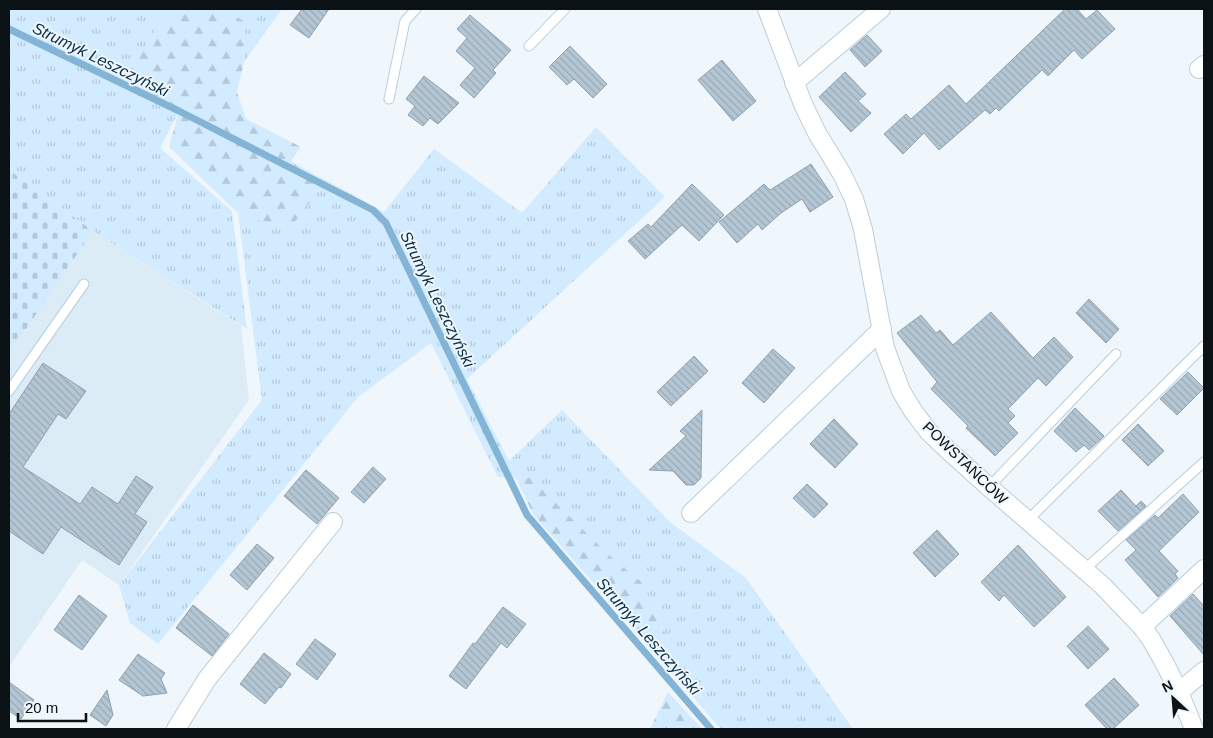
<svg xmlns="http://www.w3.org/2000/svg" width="1213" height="738" font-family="Helvetica,sans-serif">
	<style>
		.built { fill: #dcecf6 }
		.grass { fill: url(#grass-tufts) }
		.forest { fill: url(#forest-firs) }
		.cemetery { fill: url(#cemetery-stones) }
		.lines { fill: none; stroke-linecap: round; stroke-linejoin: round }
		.stream { stroke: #84b4d5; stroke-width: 7 }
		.building { fill: url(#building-back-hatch); stroke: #90a1af }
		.lane-casing { stroke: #bacddb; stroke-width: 11 }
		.street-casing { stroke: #bacddb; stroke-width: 20 }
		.lane { stroke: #fff; stroke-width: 9 }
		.street { stroke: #fff; stroke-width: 18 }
		.labels { text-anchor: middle; stroke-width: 4; stroke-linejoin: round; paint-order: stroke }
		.street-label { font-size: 15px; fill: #0b1216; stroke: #eff6fc }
		.water-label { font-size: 16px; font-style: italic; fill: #072f46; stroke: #eff6fc }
	</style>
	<defs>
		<pattern id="grass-tufts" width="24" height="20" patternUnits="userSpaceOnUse" patternTransform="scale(1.25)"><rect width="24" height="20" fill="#d2ebfe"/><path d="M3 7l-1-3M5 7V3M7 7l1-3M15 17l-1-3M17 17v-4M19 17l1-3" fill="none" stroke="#b3c8d9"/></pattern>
		<pattern id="forest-firs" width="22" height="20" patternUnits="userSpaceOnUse" patternTransform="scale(1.25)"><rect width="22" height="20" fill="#d2ebfe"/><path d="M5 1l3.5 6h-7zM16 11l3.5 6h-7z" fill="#b3c8d9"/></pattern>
		<pattern id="cemetery-stones" width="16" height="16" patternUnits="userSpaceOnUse" patternTransform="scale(1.25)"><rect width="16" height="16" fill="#d2ebfe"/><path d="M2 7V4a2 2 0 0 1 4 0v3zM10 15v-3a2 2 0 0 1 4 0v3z" fill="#b3c8d9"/></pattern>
		<pattern id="building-back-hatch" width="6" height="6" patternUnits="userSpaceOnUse" patternTransform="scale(1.25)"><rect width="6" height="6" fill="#b4c6d4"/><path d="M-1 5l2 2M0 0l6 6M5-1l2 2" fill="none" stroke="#99a9b5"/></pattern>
	</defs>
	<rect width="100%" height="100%" fill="#eff6fc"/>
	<!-- built -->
	<path class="built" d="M93,231L241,326L249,400L119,585L82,560L65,585L9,667V354Z"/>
	<!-- grass -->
	<path class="grass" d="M9,9H169L120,86L179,111L160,148L232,211L247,329L93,231L9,170Z
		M225,9H282L244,62L245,22Z
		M596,127L665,197L467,379L509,461L562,410L671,523L746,578L853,729H727L681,669L643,584L611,557L530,479L498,477L431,343L358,397L158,644L130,623L119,585L262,400L238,213L265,222L291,227L322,178L384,212L434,149L522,213Z"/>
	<!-- forest -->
	<path class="forest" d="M169,9H225L245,22L244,62L237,92L246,119L301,147L291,161L326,181L291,227L265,222L238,213L169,147L179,111L120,86Z
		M516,478H530L611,557L643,584L681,669L727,729H721L533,514Z
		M668,692L702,729H650Z"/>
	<!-- cemetery -->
	<path class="cemetery" d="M9,170L93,231L9,354Z"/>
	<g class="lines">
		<!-- stream -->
		<path class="stream" d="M9,29L179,111L373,210L386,223L527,515L711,729"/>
	</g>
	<!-- building -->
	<path class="building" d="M302,9H329L309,38L290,25Z
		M1065,9H1077L1086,19L1097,10L1115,29L1082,59L1074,50L1048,76L1042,70L999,111L996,108L990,114L985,110L939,150L924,133L903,154L884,134L906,114L911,119L949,85L966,104Z
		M470,15L511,50L493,70L496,73L474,98L460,85L475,68L456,51L467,38L457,29Z
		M867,35L882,51L865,67L850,50Z
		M570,46L607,84L593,98L574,79L567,85L549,67Z
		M722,60L756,101L733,121L698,80Z
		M845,72L866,94L858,101L871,113L851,132L819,97Z
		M424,76L459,103L438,124L430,118L423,126L408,115L415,106L406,99Z
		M811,164L833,197L810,212L802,199L781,213L762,230L758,224L737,243L719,222L764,184L770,190Z
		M692,184L724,215L699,241L682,225L645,259L628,241L648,224L651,227Z
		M1089,299L1119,329L1106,343L1076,313Z
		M991,312L1033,358L1054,337L1073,357L1046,386L1038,378L1008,409L1015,416L1008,423L1018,433L995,456L966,428L968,426L931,389L937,382L897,333L921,315L936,333L940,330L953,345Z
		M773,349L795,368L764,403L742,383Z
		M694,356L708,371L671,406L657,392Z
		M43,363L86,391L66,419L58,414L23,467L80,504L92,487L118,504L136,476L153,487L135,514L147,522L119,565L61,527L43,554L9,531V414Z
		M1188,372L1204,388L1177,415L1160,399Z
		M1075,408L1104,436L1089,450L1084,445L1076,452L1054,431Z
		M702,410L701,478L694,485H686L673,471L649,470L686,436L680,431Z
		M834,419L858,444L835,468L810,444Z
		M1138,424L1164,451L1148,466L1122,440Z
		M373,467L386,479L364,503L351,492Z
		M306,470L339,498L317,524L284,496Z
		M807,484L828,504L814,518L793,498Z
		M1121,490L1136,506L1141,501L1146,506L1118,531L1098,511Z
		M1183,494L1199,512L1159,551L1178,571L1175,574L1178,578L1158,597L1125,560L1136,550L1126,540L1155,515L1158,518Z
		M937,530L959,554L935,577L913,553Z
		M257,544L274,558L247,590L230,575Z
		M1018,545L1066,597L1034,627L1004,595L999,601L981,582Z
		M1193,594L1204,606V655L1170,616Z
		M79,595L107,616L82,650L54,630Z
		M193,605L229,634L212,656L176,628Z
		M503,607L526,624L507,648L501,643L466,689L449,676L473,643L475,644Z
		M1088,626L1109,649L1088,669L1067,646Z
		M315,639L336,654L317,680L296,664Z
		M264,653L291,674L281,688L279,687L265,704L240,684Z
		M138,654L165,673L161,679L167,693L143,696L119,680Z
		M1114,678L1139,705L1113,729H1107L1085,705Z
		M9,682L34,700L21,719L9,711Z
		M107,690L113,715L106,726L90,715Z"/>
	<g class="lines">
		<!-- lane casing -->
		<g class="lane-casing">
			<path id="lane" d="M529,46L565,9
				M389,99L405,21L416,9
				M9,391L84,284
				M989,487L1116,354
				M1027,521L1204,346
				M1085,569L1204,462"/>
		</g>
		<!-- street casing -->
		<g class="street-casing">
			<path id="street" d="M767,9L803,104L817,133L842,174L854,199L863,229L885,348L901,391L913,411L929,432L949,451L989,487L1103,586L1142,627L1151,639L1165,664L1179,692L1194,729
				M1199,69L1204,65
				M794,83L881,9
				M691,513L882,329
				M1142,627L1204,569
				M1179,692L1204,671
				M176,729L207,679L333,522"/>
		</g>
		<!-- lane -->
		<use href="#lane" class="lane"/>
		<!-- street -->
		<use href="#street" class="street"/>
	</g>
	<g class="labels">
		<!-- street labels -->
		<g class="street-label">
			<text transform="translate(965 463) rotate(44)" y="5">POWSTAŃCÓW</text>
		</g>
		<!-- water labels -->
		<g class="water-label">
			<text transform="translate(101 59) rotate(26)" y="6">Strumyk Leszczyński</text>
			<text transform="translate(438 299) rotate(64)" y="6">Strumyk Leszczyński</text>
			<text transform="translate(649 636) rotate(49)" y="6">Strumyk Leszczyński</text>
		</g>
	</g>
	<!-- border -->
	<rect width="1213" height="738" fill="none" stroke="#0b1216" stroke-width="20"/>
	<!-- north arrow -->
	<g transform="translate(1173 698) rotate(334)" stroke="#eff6fc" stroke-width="4" paint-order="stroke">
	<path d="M0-4L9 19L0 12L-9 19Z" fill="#0b1216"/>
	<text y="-8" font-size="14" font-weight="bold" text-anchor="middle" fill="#0b1216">N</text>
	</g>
	<!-- scale -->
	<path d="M18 713v8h68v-8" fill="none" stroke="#0b1216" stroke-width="2.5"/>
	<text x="25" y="713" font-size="15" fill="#0b1216" stroke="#eff6fc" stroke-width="4" paint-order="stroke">20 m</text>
</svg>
